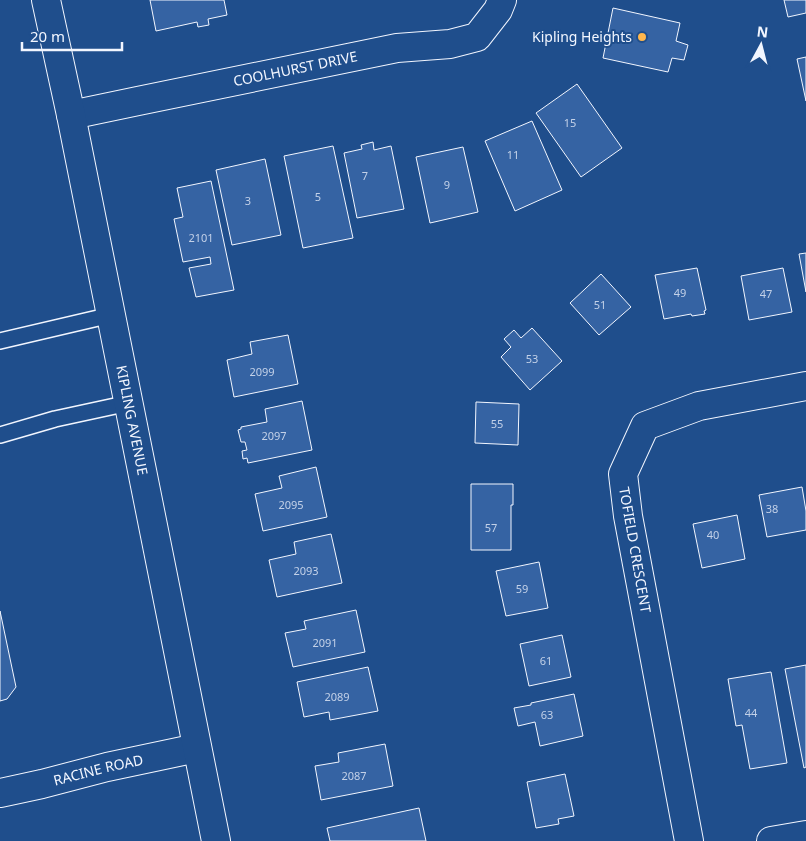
<svg xmlns="http://www.w3.org/2000/svg" width="806" height="841" font-family="'Noto Sans',sans-serif">
	<style>
		.building { fill: #3563a3; stroke: #f2f6ff }
		.lines { fill: none; stroke-linecap: round; stroke-linejoin: round }
		.lane-casing { stroke: #f2f6ff; stroke-width: 18 }
		.street-casing { stroke: #f2f6ff; stroke-width: 30 }
		.secondary-casing { stroke: #f2f6ff; stroke-width: 30 }
		.lane { stroke: #1f4e8c; stroke-width: 15 }
		.street { stroke: #1f4e8c; stroke-width: 28 }
		.secondary { stroke: #1f4e8c; stroke-width: 28 }
		.poi-dot { fill: #ffb74d; stroke: #1f4e8c; stroke-width: 2 }
		.labels { text-anchor: middle; stroke-width: 4; stroke-linejoin: round; paint-order: stroke }
		.number-label { font-size: 11px; fill: #c3d1e8 }
		.poi-label { font-size: 14px; fill: #f2f6ff; stroke: #1f4e8c; text-anchor: end }
		.street-label { font-size: 14px; fill: #f2f6ff; stroke: #1f4e8c }
	</style>
	<rect width="100%" height="100%" fill="#1f4e8c"/>
	<!-- building -->
	<path class="building" d="M150,0H224L227,15L208,19L209,25L198,27L197,22L156,31Z
		M784,0H806V13L788,17Z
		M613,8L680,23L676,41L688,45L684,60L672,58L668,72L603,58Z
		M806,57V101L797,59Z
		M577,84L622,148L581,177L536,113Z
		M532,121L562,190L515,211L485,141Z
		M373,142L374,150L391,146L404,209L357,218L344,153L362,149L361,145Z
		M333,146L353,238L303,248L284,156Z
		M463,147L478,212L430,223L416,157Z
		M265,159L281,235L232,245L216,170Z
		M211,181L234,290L196,297L189,268L211,264L210,257L183,262L174,219L183,217L177,188Z
		M806,253V292L799,254Z
		M697,268L706,310L704,311L705,314L692,316L691,314L664,319L655,275Z
		M783,268L792,312L749,320L741,276Z
		M601,274L631,307L599,335L570,303Z
		M532,328L562,361L530,390L501,357L511,347L504,339L514,330L521,338Z
		M288,335L298,384L234,397L227,360L252,354L250,342Z
		M302,401L312,450L248,463L247,458L243,459L242,451L247,450L245,442H241L238,430L241,429V427L267,422L265,409Z
		M476,402L519,404L518,445L475,443Z
		M316,467L327,517L263,531L255,494L282,488L279,476Z
		M471,484H513V505H511V550H471Z
		M802,487L806,511V530L767,537L759,495Z
		M737,515L745,559L702,568L693,524Z
		M331,534L342,583L277,597L269,560L296,554L294,542Z
		M539,562L548,608L506,616L496,571Z
		M356,610L365,652L293,667L285,633L306,629L304,621Z
		M0,611L16,687L7,699L0,701Z
		M562,635L571,677L529,686L520,644Z
		M806,665V767L804,768L785,669Z
		M368,667L378,711L330,720L329,712L304,717L297,682Z
		M771,672L787,763L750,769L742,725L736,726L728,679Z
		M574,694L583,736L540,746L535,722L518,726L514,708L531,705V703Z
		M385,744L393,786L321,800L315,766L339,762L338,753Z
		M565,774L574,816L558,819L559,824L536,828L527,782Z
		M419,808L426,841H330L327,828Z"/>
	<g class="lines">
		<!-- lane casing -->
		<g class="lane-casing">
			<path id="lane" d="M0,341L111,315
				M0,435L55,419L129,403"/>
		</g>
		<!-- street casing -->
		<g class="street-casing">
			<g id="street">
				<path id="s1" d="M71,115L138,101L397,48L450,44L477,37L498,10L502,0"/>
				<path id="s2" d="M0,793L42,784L107,767L197,748"/>
				<path d="M689,841L628,516L623,474L645,426L699,406L806,386"/>
				<path d="M771,841L806,835"/>
			</g>
		</g>
		<!-- secondary casing -->
		<g class="secondary-casing">
			<g id="secondary">
				<path id="s3" d="M46,0L71,115L216,841"/>
			</g>
		</g>
		<!-- lane -->
		<use href="#lane" class="lane"/>
		<!-- street -->
		<use href="#street" class="street"/>
		<!-- secondary -->
		<use href="#secondary" class="secondary"/>
	</g>
	<!-- markers -->
	<circle class="poi-dot" cx="642" cy="37" r="5"/>
	<g class="labels">
		<!-- number labels -->
		<g class="number-label">
			<text x="570" y="127">15</text>
			<text x="513" y="159">11</text>
			<text x="365" y="180">7</text>
			<text x="447" y="189">9</text>
			<text x="318" y="201">5</text>
			<text x="248" y="205">3</text>
			<text x="201" y="242">2101</text>
			<text x="680" y="297">49</text>
			<text x="766" y="298">47</text>
			<text x="600" y="309">51</text>
			<text x="532" y="363">53</text>
			<text x="262" y="376">2099</text>
			<text x="497" y="428">55</text>
			<text x="274" y="440">2097</text>
			<text x="291" y="509">2095</text>
			<text x="772" y="513">38</text>
			<text x="491" y="532">57</text>
			<text x="713" y="539">40</text>
			<text x="306" y="575">2093</text>
			<text x="522" y="593">59</text>
			<text x="325" y="647">2091</text>
			<text x="546" y="665">61</text>
			<text x="337" y="701">2089</text>
			<text x="751" y="717">44</text>
			<text x="547" y="719">63</text>
			<text x="354" y="780">2087</text>
		</g>
		<!-- poi labels -->
		<g class="poi-label">
			<text x="632" y="42">Kipling Heights</text>
		</g>
		<!-- street labels -->
		<g class="street-label">
			<text dy="5" stroke="none"><textPath href="#s1" startOffset="229">COOLHURST DRIVE</textPath></text>
			<text dy="5" stroke="none"><textPath href="#s3" startOffset="429">KIPLING AVENUE</textPath></text>
			<text transform="translate(635 550) rotate(80)" y="5">TOFIELD CRESCENT</text>
			<text dy="5" stroke="none"><textPath href="#s2" startOffset="101">RACINE ROAD</textPath></text>
		</g>
	</g>
	<!-- north arrow -->
	<g transform="translate(761 45) rotate(7)" stroke="#1f4e8c" stroke-width="4" paint-order="stroke">
	<path d="M0-4L9 19L0 12L-9 19Z" fill="#f2f6ff"/>
	<text y="-8" font-size="14" font-weight="bold" text-anchor="middle" fill="#f2f6ff">N</text>
	</g>
	<!-- scale -->
	<path d="M22 42v8h100v-8" fill="none" stroke="#f2f6ff" stroke-width="2.5"/>
	<text x="30" y="42" font-size="15" fill="#f2f6ff" stroke="#1f4e8c" stroke-width="4" paint-order="stroke">20 m</text>
</svg>
